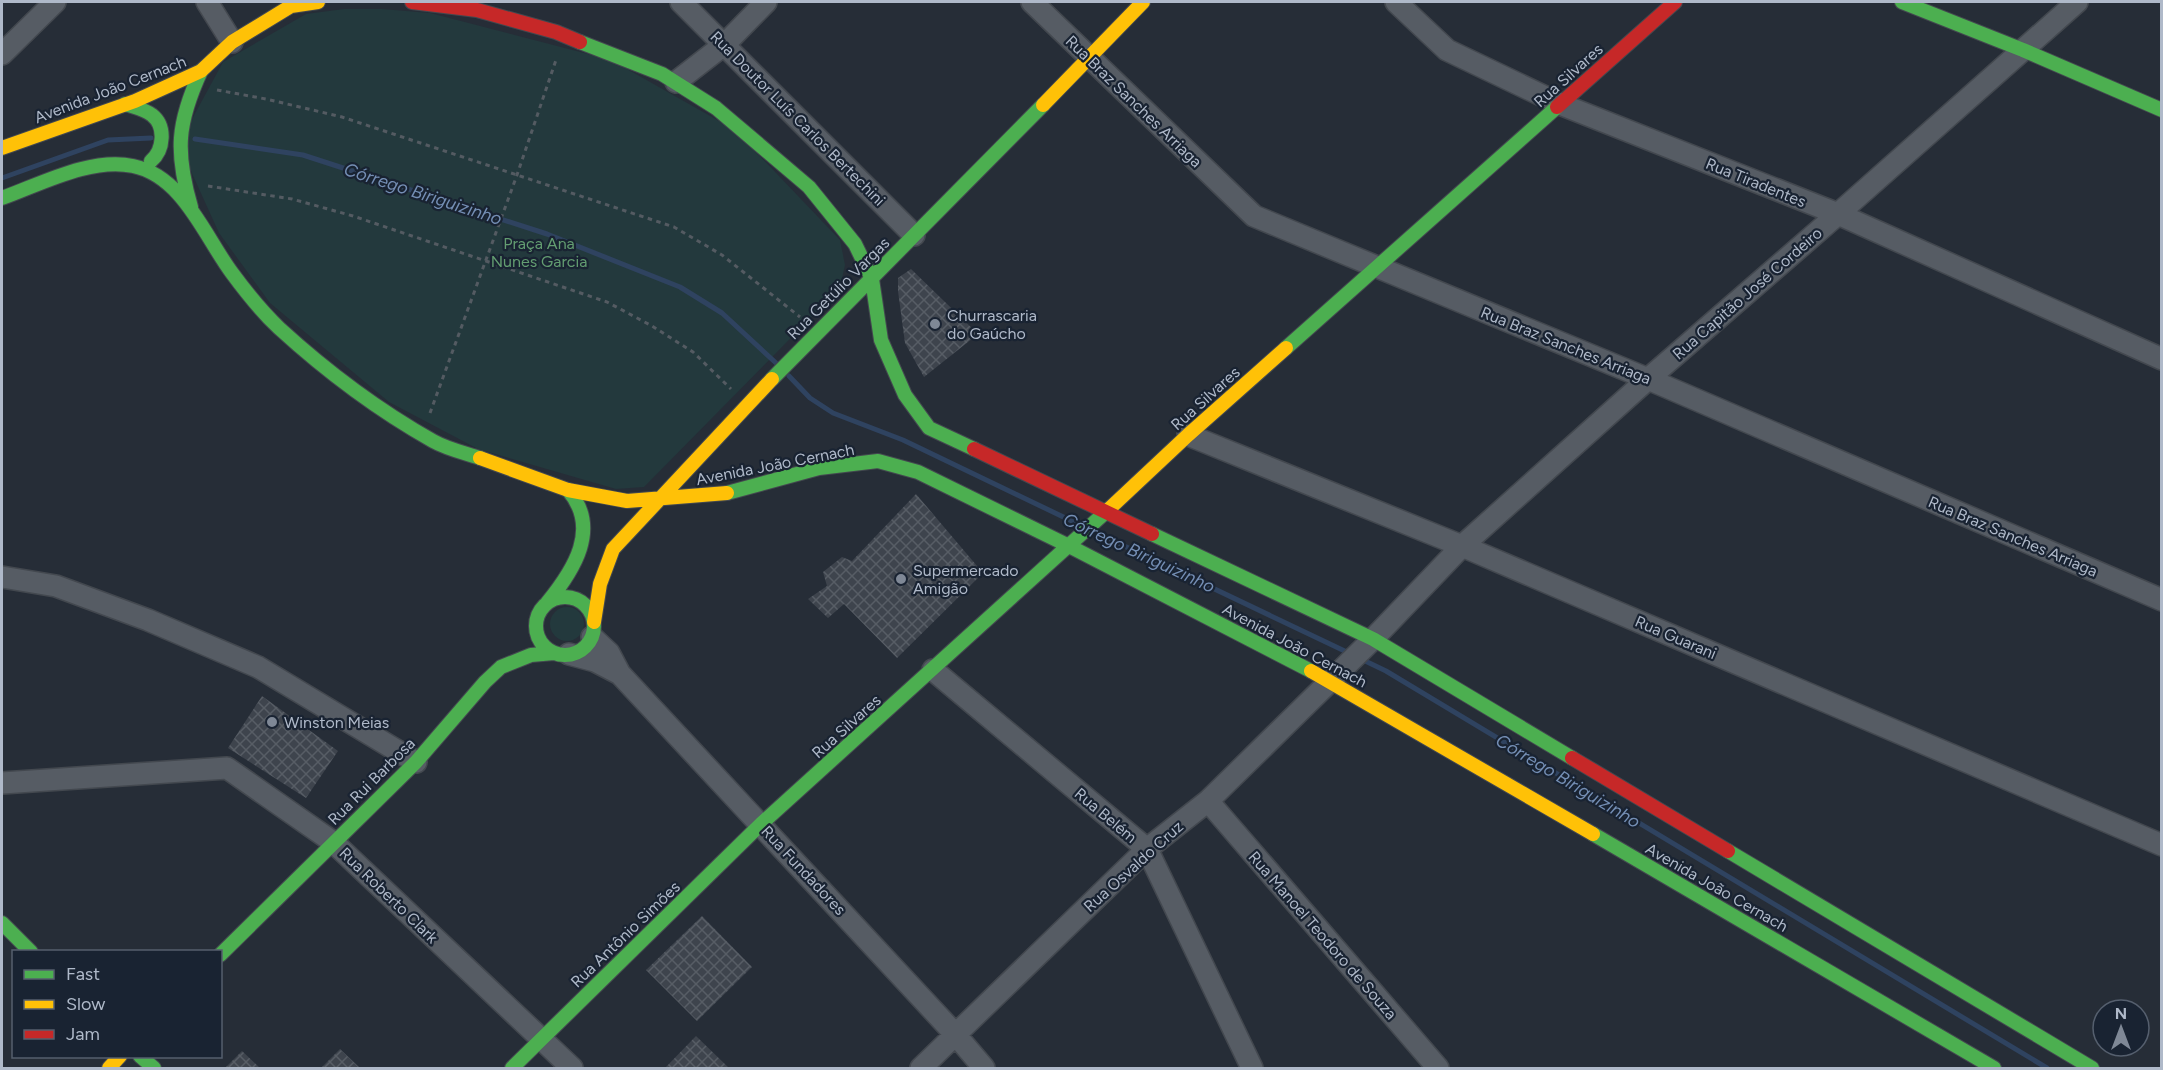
<svg xmlns="http://www.w3.org/2000/svg" width="2163" height="1070" font-family="Figtree,sans-serif">
	<style>
		.green { fill: #23393d }
		.lines { fill: none; stroke-linecap: round; stroke-linejoin: round }
		.stream { stroke: #2f4360; stroke-width: 5 }
		.building { fill: url(#building-cross-hatch) }
		.street-casing { stroke: #43484f; stroke-width: 24 }
		.fast-casing { stroke: #43484f; stroke-width: 16 }
		.slow-casing { stroke: #43484f; stroke-width: 16 }
		.jam-casing { stroke: #43484f; stroke-width: 16 }
		.path { stroke: #545b62; stroke-width: 3; stroke-dasharray: 4.5 4.5; stroke-linecap: butt }
		.street { stroke: #565c64; stroke-width: 21 }
		.fast { stroke: #4caf50; stroke-width: 14 }
		.slow { stroke: #ffc107; stroke-width: 14 }
		.jam { stroke: #c62828; stroke-width: 14 }
		.poi-dot { fill: #7f8896; stroke: #192332; stroke-width: 2 }
		.labels { text-anchor: middle; stroke-width: 4.5; stroke-linejoin: round; paint-order: stroke }
		.street-label { font-size: 16px; fill: #afb9c9; stroke: #192332 }
		.park-label { font-size: 16px; fill: #639d71; stroke: #192332 }
		.poi-label { font-size: 16px; fill: #afb9c9; stroke: #192332; text-anchor: start }
		.water-label { font-size: 18px; font-style: italic; fill: #748eb4; stroke: #192332 }
	</style>
	<defs>
		<pattern id="building-cross-hatch" width="8" height="8" patternUnits="userSpaceOnUse" patternTransform="scale(1.5)"><rect width="8" height="8" fill="#3e444d"/><path d="M0 0l8 8M0 8l8-8" fill="none" stroke="#575d65"/></pattern>
	</defs>
	<rect width="100%" height="100%" fill="#262d37"/>
	<!-- green -->
	<path class="green" d="M344,9H382L430,13L611,60L735,130L840,240L845,265L840,288L644,487L616,489L478,449L389,402L270,303L219,233L185,158V132L223,62L306,14Z
		M550 624a17 17 0 1 1 34 0a17 17 0 1 1-34 0Z"/>
	<g class="lines">
		<!-- stream -->
		<path class="stream" d="M195,139L303,155L547,234L680,287L722,313L776,363
			M2,178L108,140L151,138
			M789,376L810,398L833,413L903,440L1078,524
			M1097,533L1351,654
			M1359,658L1386,671L2047,1068"/>
	</g>
	<!-- building -->
	<path class="building" d="M911,269L978,334L924,377L905,343L898,291V278Z
		M916,494L983,573L897,658L844,604L828,618L808,599L827,586L823,572L842,557L852,561Z
		M262,696L338,751L306,798L228,748Z
		M702,916L752,967L697,1021L646,970Z
		M696,1036L729,1068H665Z
		M340,1049L360,1068H321Z
		M242,1051L260,1068H225Z"/>
	<g class="lines">
		<!-- street casing -->
		<g class="street-casing">
			<path id="street" d="M207,2L232,42
				M681,2L914,235
				M1032,2L1254,216L1648,379L2162,600
				M1396,2L1447,50L1560,104L1838,214L2162,359
				M2,54L55,2
				M676,82L725,44L766,2
				M1188,435L1462,546L2162,845
				M2,577L56,586L148,620L258,667L416,762
				M592,637L609,653L620,674L955,1034L984,1068
				M569,654L595,661L620,674
				M933,670L1147,849L1252,1068
				M2,783L227,768L333,842L572,1068
				M1208,801L1438,1068
				M921,1068L1147,849L1208,801L1373,639L1462,546L1648,379L1838,214L2077,2"/>
		</g>
		<!-- fast casing -->
		<g class="fast-casing">
			<path id="fast" d="M1902,2L2023,50L2162,110
				M580,42L662,74L716,108L809,187L855,244L872,279L881,340L905,395L929,428L974,449
				M125,104C134,107 144,109 152,115C166,126 164,150 151,161
				M2,198C41,184 91,157 133,166C183,176 205,237 232,273C246,292 263,313 279,328C326,371 378,410 433,441C447,449 465,453 480,458
				M191,207C175,152 177,123 201,71
				M1286,348L1557,107
				M772,379L1043,105
				M727,493L819,468L878,461L918,472L1069,546L1311,671
				M1152,534L1373,639L1572,758
				M536 626a29 29 0 1 1 58 0a29 29 0 1 1-58 0Z
				M547,603C574,570 601,528 568,490
				M1593,834L1994,1068
				M1728,851L2092,1068
				M2,923L31,952
				M220,955L416,762L485,682L501,667L531,655L554,653
				M140,1056L154,1068
				M512,1068L761,824L1109,509"/>
		</g>
		<!-- slow casing -->
		<g class="slow-casing">
			<path id="slow" d="M1043,105L1143,2
				M2,148L135,101L201,71L232,42L291,6L318,2
				M480,458L568,490L627,501L727,493
				M1109,509L1188,435L1286,348
				M594,622L600,584L613,549L772,379
				M1311,671L1593,834
				M109,1068L120,1056"/>
		</g>
		<!-- jam casing -->
		<g class="jam-casing">
			<path id="jam" d="M412,2L477,10L556,32L580,42
				M1557,107L1675,2
				M974,449L1152,534
				M1572,758L1728,851"/>
		</g>
		<!-- path -->
		<path class="path" d="M217,90L266,99L342,117L674,227L722,255L800,317
			M208,186L292,199L353,216L607,302L652,326L693,352L731,389
			M430,413L517,175L557,57"/>
		<!-- street -->
		<use href="#street" class="street"/>
		<!-- fast -->
		<use href="#fast" class="fast"/>
		<!-- slow -->
		<use href="#slow" class="slow"/>
		<!-- jam -->
		<use href="#jam" class="jam"/>
	</g>
	<!-- markers -->
	<g class="poi-dot">
		<circle cx="935" cy="324" r="6"/>
		<circle cx="901" cy="579" r="6"/>
		<circle cx="272" cy="722" r="6"/>
	</g>
	<g class="labels">
		<!-- street labels -->
		<g class="street-label">
			<text transform="translate(1568 75) rotate(-42)" y="6">Rua Silvares</text>
			<text transform="translate(110 89) rotate(-21)" y="6">Avenida João Cernach</text>
			<text transform="translate(1134 101) rotate(44)" y="6">Rua Braz Sanches Arriaga</text>
			<text transform="translate(798 118) rotate(45)" y="6">Rua Doutor Luís Carlos Bertechini</text>
			<text transform="translate(1756 182) rotate(22)" y="6">Rua Tiradentes</text>
			<text transform="translate(838 288) rotate(-45)" y="6">Rua Getúlio Vargas</text>
			<text transform="translate(1747 293) rotate(-41)" y="6">Rua Capitão José Cordeiro</text>
			<text transform="translate(1566 345) rotate(22)" y="6">Rua Braz Sanches Arriaga</text>
			<text transform="translate(1205 398) rotate(-42)" y="6">Rua Silvares</text>
			<text transform="translate(775 464) rotate(-11)" y="6">Avenida João Cernach</text>
			<text transform="translate(2013 536) rotate(23)" y="6">Rua Braz Sanches Arriaga</text>
			<text transform="translate(1676 637) rotate(23)" y="6">Rua Guarani</text>
			<text transform="translate(1295 645) rotate(28)" y="6">Avenida João Cernach</text>
			<text transform="translate(846 726) rotate(-42)" y="6">Rua Silvares</text>
			<text transform="translate(371 781) rotate(-45)" y="6">Rua Rui Barbosa</text>
			<text transform="translate(1106 815) rotate(40)" y="6">Rua Belém</text>
			<text transform="translate(1133 866) rotate(-42)" y="6">Rua Osvaldo Cruz</text>
			<text transform="translate(804 870) rotate(47)" y="6">Rua Fundadores</text>
			<text transform="translate(1717 887) rotate(30)" y="6">Avenida João Cernach</text>
			<text transform="translate(389 895) rotate(44)" y="6">Rua Roberto Clark</text>
			<text transform="translate(625 934) rotate(-44)" y="6">Rua Antônio Simões</text>
			<text transform="translate(1323 935) rotate(49)" y="6">Rua Manoel Teodoro de Souza</text>
		</g>
		<!-- park labels -->
		<g class="park-label">
			<text x="539" y="249">Praça Ana<tspan x="539" dy="18">Nunes Garcia</tspan></text>
		</g>
		<!-- poi labels -->
		<g class="poi-label">
			<text x="947" y="321">Churrascaria<tspan x="947" dy="18">do Gaúcho</tspan></text>
			<text x="913" y="576">Supermercado<tspan x="913" dy="18">Amigão</tspan></text>
			<text x="284" y="728">Winston Meias</text>
		</g>
		<!-- water labels -->
		<g class="water-label">
			<text transform="translate(423 194) rotate(18)" y="6">Córrego Biriguizinho</text>
			<text transform="translate(1139 553) rotate(25)" y="6">Córrego Biriguizinho</text>
			<text transform="translate(1568 781) rotate(31)" y="6">Córrego Biriguizinho</text>
		</g>
	</g>
	<!-- border -->
	<rect width="2163" height="1070" fill="none" stroke="#afb9c9" stroke-width="6"/>
	<!-- legend -->
	<rect x="12" y="950" width="210" height="108" fill="#192332" stroke="#555f6e" stroke-width="1.5"/>
	<rect x="24" y="970" width="30" height="9" fill="#4caf50" stroke="#555f6e" stroke-width="1.5"/>
	<text x="66" y="980" font-size="18" fill="#afb9c9">Fast</text>
	<rect x="24" y="1000" width="30" height="9" fill="#ffc107" stroke="#555f6e" stroke-width="1.5"/>
	<text x="66" y="1010" font-size="18" fill="#afb9c9">Slow</text>
	<rect x="24" y="1030" width="30" height="9" fill="#c62828" stroke="#555f6e" stroke-width="1.5"/>
	<text x="66" y="1040" font-size="18" fill="#afb9c9">Jam</text>
	<!-- north arrow -->
	<g transform="translate(2121 1028)"><circle r="28" fill="#192332" stroke="#555f6e" stroke-width="1.5"/>
	<path d="M0-4.5L10 22L0 15L-10 22Z" fill="#7f8896"/>
	<text y="-9" font-size="16" font-weight="bold" text-anchor="middle" fill="#afb9c9">N</text>
	</g>
</svg>
